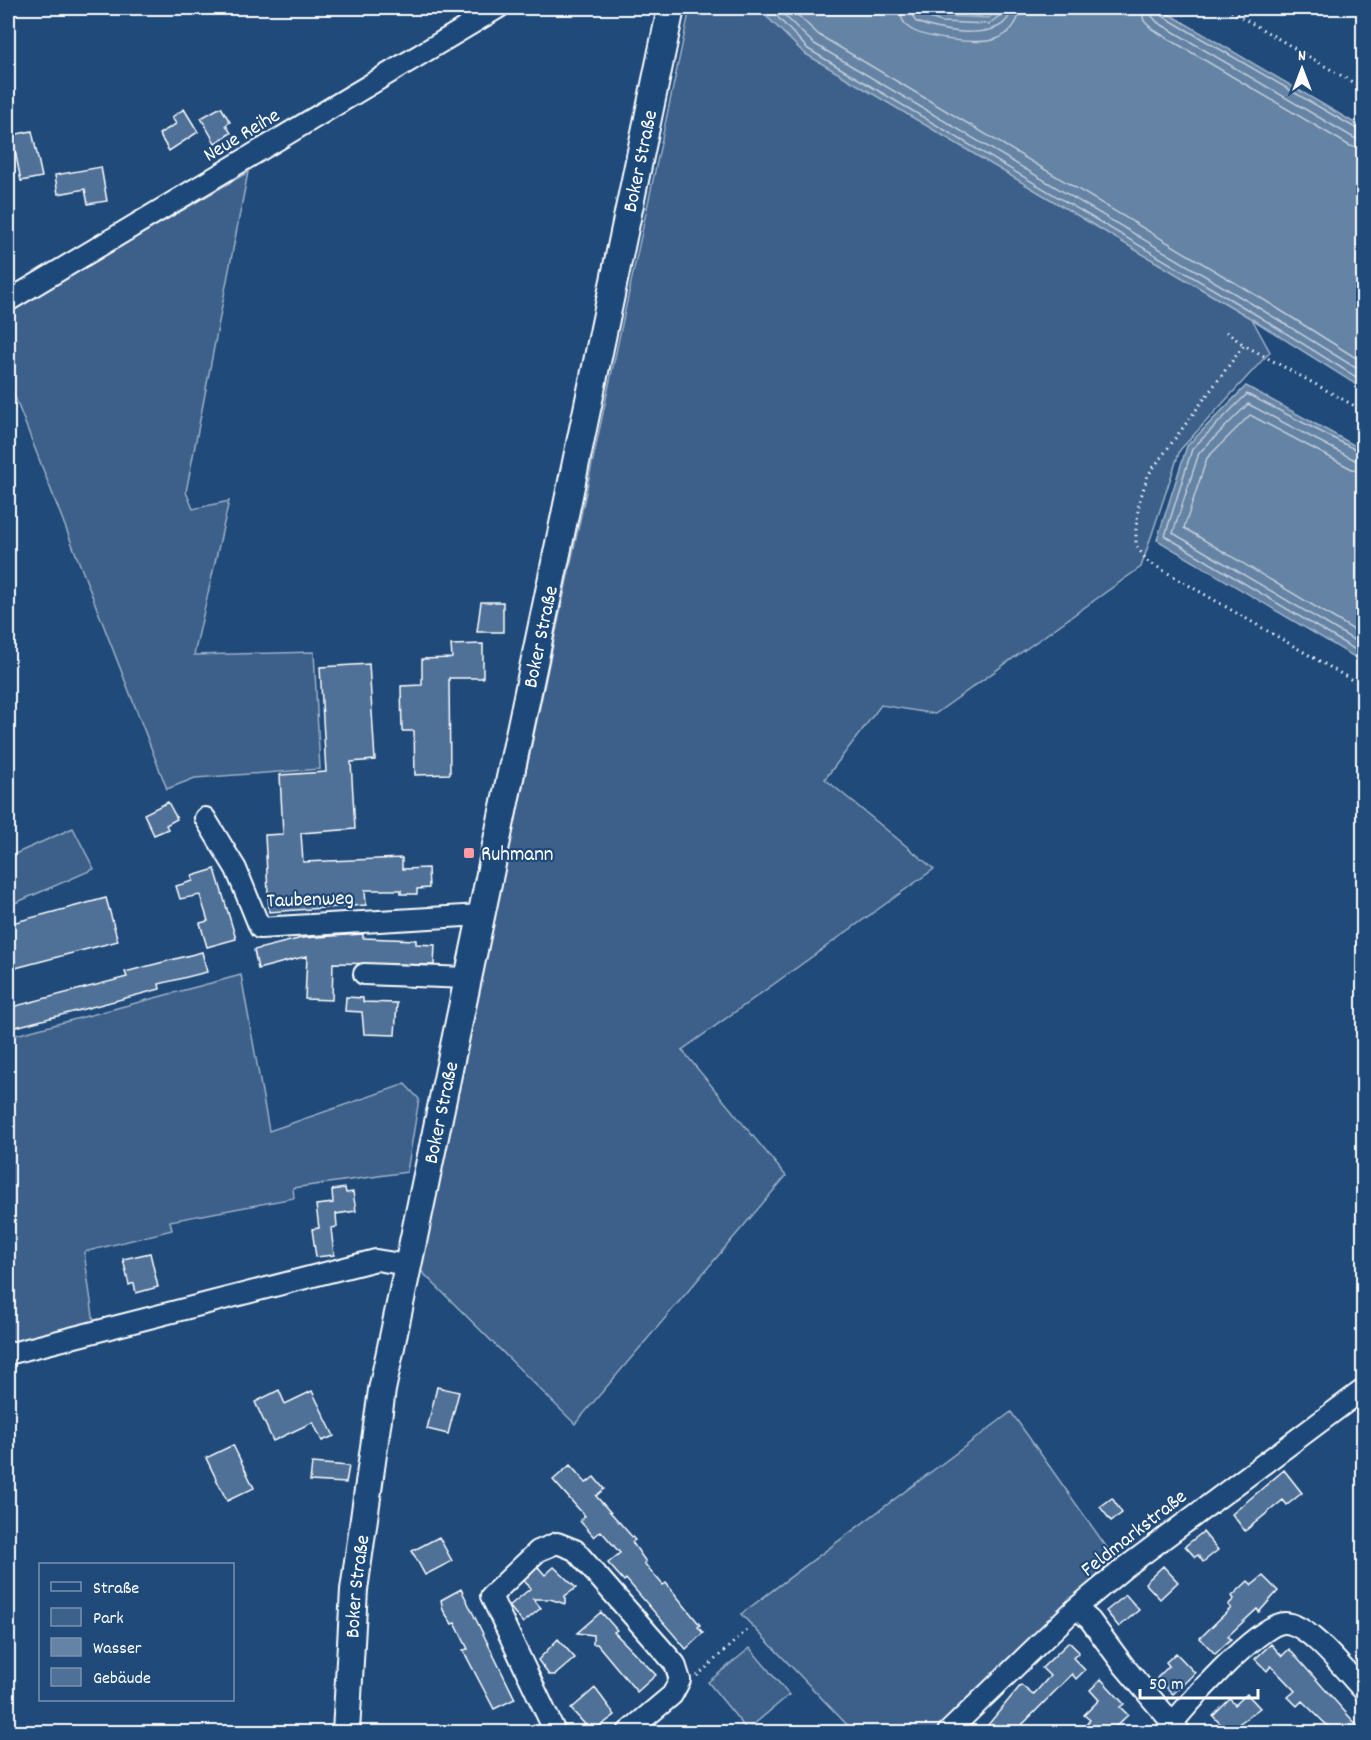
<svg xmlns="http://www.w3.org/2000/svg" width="1371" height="1740" font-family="Dekko,sans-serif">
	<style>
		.green { fill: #3c618b; stroke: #9eb0c5; stroke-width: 1.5 }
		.water { fill: #6583a4; stroke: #a3b5c8; stroke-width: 1.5 }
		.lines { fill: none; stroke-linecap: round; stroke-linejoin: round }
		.shore { stroke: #c1cddb; stroke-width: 1.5 }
		.building { fill: #507197; stroke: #fff; stroke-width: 1.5 }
		.minor-casing { stroke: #fff; stroke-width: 24 }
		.major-casing { stroke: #fff; stroke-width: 30 }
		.path { stroke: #fff; stroke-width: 3; stroke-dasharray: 1.5 4.5; stroke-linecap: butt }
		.minor { stroke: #1f4a7a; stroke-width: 20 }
		.major { stroke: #1f4a7a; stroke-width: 26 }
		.poi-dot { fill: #ff9aa2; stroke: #1f4a7a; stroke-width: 2 }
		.labels { text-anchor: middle; stroke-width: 4.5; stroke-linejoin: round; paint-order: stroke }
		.street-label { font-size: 21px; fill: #fff; stroke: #1f4a7a }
		.poi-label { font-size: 21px; fill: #fff; stroke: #1f4a7a; text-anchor: start }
	</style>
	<rect width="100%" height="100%" fill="#1f4a7a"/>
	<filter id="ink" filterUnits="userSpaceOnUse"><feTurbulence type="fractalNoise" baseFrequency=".0167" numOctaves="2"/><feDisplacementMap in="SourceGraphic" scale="12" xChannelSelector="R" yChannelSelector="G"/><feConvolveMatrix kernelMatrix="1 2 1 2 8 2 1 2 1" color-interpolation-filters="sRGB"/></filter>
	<g filter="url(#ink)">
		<!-- green -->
		<path class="green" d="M690,8H764L763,12L804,53L1252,319L1270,352L1180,450L1141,567L935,714L881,705L825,779L934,869L682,1050L786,1176L575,1424L419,1269Z
			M915,8H976L990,18L916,8Z
			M248,172L186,492L193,509L229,501L194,655L314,652L320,769L195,778L167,789L8,379V312Z
			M73,828L94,869L8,906V857Z
			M241,975L269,1131L405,1084L419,1099L407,1172L293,1188L294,1198L170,1221L172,1230L84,1252L94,1323L8,1347V1037Z
			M1011,1412L1115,1559L970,1695L939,1732H854L741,1614Z
			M750,1648L789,1695L747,1730L708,1682Z"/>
		<!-- water -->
		<path class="water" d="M764,8H915L943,16L989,18L1000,8H1159L1363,128V389L1252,319L804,53L762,12Z
			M1246,386L1363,450V662L1157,540L1187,446Z"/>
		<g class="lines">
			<!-- shore -->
			<path class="shore" d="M769,8L808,49L1255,314L1364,382
				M777,8L813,43L1259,308L1364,373
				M790,8L819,35L1264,300L1364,363
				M900,8C900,16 903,23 909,28C924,39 979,45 996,39C1009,35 1020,21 1020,8
				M909,8L915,21C937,32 1009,44 1011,8
				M917,8L920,15L942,22L989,24L1002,14L1004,8
				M1141,8L1144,21L1152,29L1350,146L1364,149
				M1150,8L1152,16L1157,22L1354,138L1364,140
				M1157,8L1161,15L1364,133
				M1364,454L1247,394L1192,449L1165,536L1364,655
				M1364,462L1355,460L1248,404L1199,453L1173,533L1364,646
				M1364,471L1352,469L1250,415L1207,458L1184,528L1364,636"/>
		</g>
		<!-- building -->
		<path class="building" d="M221,107L230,122L226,125L231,133L215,143L201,118Z
			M184,109L198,132L169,151L159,134L176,124L172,117Z
			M32,131L42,177L21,181L12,135Z
			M101,167L107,201L88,204L85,189L58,194L55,175Z
			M481,602H503V632H477Z
			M483,644V678H449L450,774L415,775L414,731H402L401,686L422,685V659L452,658L451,645Z
			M369,664L375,760L351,762L355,829L301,833L303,862L402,858V869L428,868L429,888L417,889V894H401V890H365L366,905L269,912L265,835L283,834L280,775L326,772L320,667Z
			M168,802L177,819L166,825L168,829L154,835L144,814Z
			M215,869L236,939L207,947L200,923L208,921L200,895L180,899L176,886L193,881L192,876Z
			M106,898L118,941L8,970V924Z
			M363,934V938L416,940V944L435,945L434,965L333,963L332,1000L305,999L307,956L258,969L254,950L302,938Z
			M202,952L207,972L159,984L160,989L8,1029V1008L127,977L125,972Z
			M346,997L363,998V1002L397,1003L395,1035L364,1034L362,1012L345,1011Z
			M345,1188L346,1193L353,1192L356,1211L336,1214L337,1227L331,1228L334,1255L316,1257L312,1229L319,1228L316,1205L333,1203L332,1190Z
			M150,1253L158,1287L136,1293L134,1283L129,1285L123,1259Z
			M437,1387L459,1392L448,1434L427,1429Z
			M279,1390L285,1404L312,1391L334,1436L322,1441L313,1422L273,1441L255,1402Z
			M233,1445L254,1488L227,1501L206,1458Z
			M312,1463L349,1466L346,1483L310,1481Z
			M570,1465L586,1483L594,1477L604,1489L596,1496L635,1540L632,1542L646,1562L644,1563L663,1585L666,1583L700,1625L698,1627L703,1633L686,1649L626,1579L624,1581L608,1563L620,1553L601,1531L594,1537L580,1521L585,1516L553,1480Z
			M1284,1470L1302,1493L1287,1505L1283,1500L1245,1531L1232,1514Z
			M1112,1498L1122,1513L1111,1521L1100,1507Z
			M1203,1532L1218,1550L1203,1562L1198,1555L1195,1557L1185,1546Z
			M439,1537L452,1561L425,1575L412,1551Z
			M1163,1566L1178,1582L1160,1599L1145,1583Z
			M538,1567L545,1575L554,1567L576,1588L565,1596V1604L550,1599H533L541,1608L523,1623L509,1606L531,1588L524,1581Z
			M1263,1576L1278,1591L1259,1612L1257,1609L1228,1636L1231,1639L1215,1654L1200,1638L1231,1608L1228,1605L1234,1599L1232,1596L1248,1581L1252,1585Z
			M461,1589L515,1699L494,1709L463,1650L468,1649L455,1623L452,1624L443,1610L441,1600Z
			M1126,1595L1139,1610L1119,1627L1106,1611Z
			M601,1612L617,1630L614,1632L656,1675L637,1692L597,1644H593V1635L577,1633Z
			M558,1639L575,1658L555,1675H549L538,1660Z
			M1069,1642L1079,1652L1073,1658L1085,1670L1076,1679L1072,1674L1015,1732H982L1021,1685L1033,1695L1050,1676L1042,1668Z
			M1271,1644L1282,1656L1289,1649L1363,1732H1334L1302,1701L1297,1706L1288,1697L1295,1691L1271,1666L1267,1671L1255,1659Z
			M1176,1653L1195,1673L1173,1694L1157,1678L1169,1666L1166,1662Z
			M1101,1679L1124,1704L1120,1707L1128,1715L1110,1732H1078L1090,1720L1084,1715L1099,1700L1090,1690Z
			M595,1688L615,1715L592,1732L571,1709Z
			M1247,1694L1260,1708L1228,1732L1213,1716L1230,1699L1235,1705Z"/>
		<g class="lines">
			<!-- minor casing -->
			<g class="minor-casing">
				<path id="minor" d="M8,301L498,8
					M205,818L236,869L260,928L481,915
					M364,974L467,978
					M8,1354L376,1260L407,1265
					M1076,1608L1090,1620L1124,1666L1179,1731
					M555,1732L491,1596L538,1551L557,1543L575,1550L675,1664L680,1680L672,1695L628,1732
					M948,1732L1076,1608L1123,1569L1364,1389
					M1166,1732C1181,1710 1260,1622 1285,1623C1310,1624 1347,1674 1364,1691"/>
			</g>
			<!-- major casing -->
			<g class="major-casing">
				<g id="major">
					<path id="s1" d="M346,1732L354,1590L382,1390L671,8"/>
				</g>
			</g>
			<!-- path -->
			<path class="path" d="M1226,8L1364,89
				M1226,332L1244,345
				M1364,411L1244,345L1148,475L1139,503L1136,529V545L1147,561L1364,687
				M697,1676L747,1630"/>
			<!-- minor -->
			<use href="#minor" class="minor"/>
			<!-- major -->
			<use href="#major" class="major"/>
		</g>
	</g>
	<!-- markers -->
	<rect class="poi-dot" x="463" y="847" width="12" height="12" rx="3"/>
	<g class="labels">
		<!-- street labels -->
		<g class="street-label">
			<text transform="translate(241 134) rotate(-31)" y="7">Neue Reihe</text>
			<text dy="7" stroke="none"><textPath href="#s1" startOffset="1600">Boker Straße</textPath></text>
			<text dy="7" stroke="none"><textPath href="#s1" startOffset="1114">Boker Straße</textPath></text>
			<text transform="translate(310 898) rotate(-2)" y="7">Taubenweg</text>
			<text dy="7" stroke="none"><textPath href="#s1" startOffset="628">Boker Straße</textPath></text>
			<text transform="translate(1133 1532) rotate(-38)" y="7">Feldmarkstraße</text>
			<text dy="7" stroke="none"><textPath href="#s1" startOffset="146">Boker Straße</textPath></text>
		</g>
		<!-- poi labels -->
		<g class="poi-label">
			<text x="481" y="860">Ruhmann</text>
		</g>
	</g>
	<!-- margin -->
	<rect width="1371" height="1740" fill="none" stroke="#1f4a7a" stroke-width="30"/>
	<rect x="15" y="15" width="1341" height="1710" fill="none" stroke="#fff" stroke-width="2" filter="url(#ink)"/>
	<!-- legend -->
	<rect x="39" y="1563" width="195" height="138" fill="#1f4a7a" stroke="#7992af" stroke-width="1.5"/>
	<rect x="51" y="1582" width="30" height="9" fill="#1f4a7a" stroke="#7992af" stroke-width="1.5"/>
	<text x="93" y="1593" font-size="18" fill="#ffffff">Straße</text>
	<rect x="51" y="1608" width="30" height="18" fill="#3c618b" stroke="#7992af" stroke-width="1.5"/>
	<text x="93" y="1623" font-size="18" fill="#ffffff">Park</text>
	<rect x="51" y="1638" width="30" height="18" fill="#6583a4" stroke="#7992af" stroke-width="1.5"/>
	<text x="93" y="1653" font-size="18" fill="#ffffff">Wasser</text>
	<rect x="51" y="1668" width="30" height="18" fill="#507197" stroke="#7992af" stroke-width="1.5"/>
	<text x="93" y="1683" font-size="18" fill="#ffffff">Gebäude</text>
	<!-- north arrow -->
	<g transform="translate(1302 69)" stroke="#1f4a7a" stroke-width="4.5" paint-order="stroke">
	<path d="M0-4.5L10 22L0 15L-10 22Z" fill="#ffffff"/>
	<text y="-9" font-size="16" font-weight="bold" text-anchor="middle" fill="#ffffff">N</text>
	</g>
	<!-- scale -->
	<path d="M1140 1689v9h118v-9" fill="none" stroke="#ffffff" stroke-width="3"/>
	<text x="1149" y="1689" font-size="18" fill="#ffffff" stroke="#1f4a7a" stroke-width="4.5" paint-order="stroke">50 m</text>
</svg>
